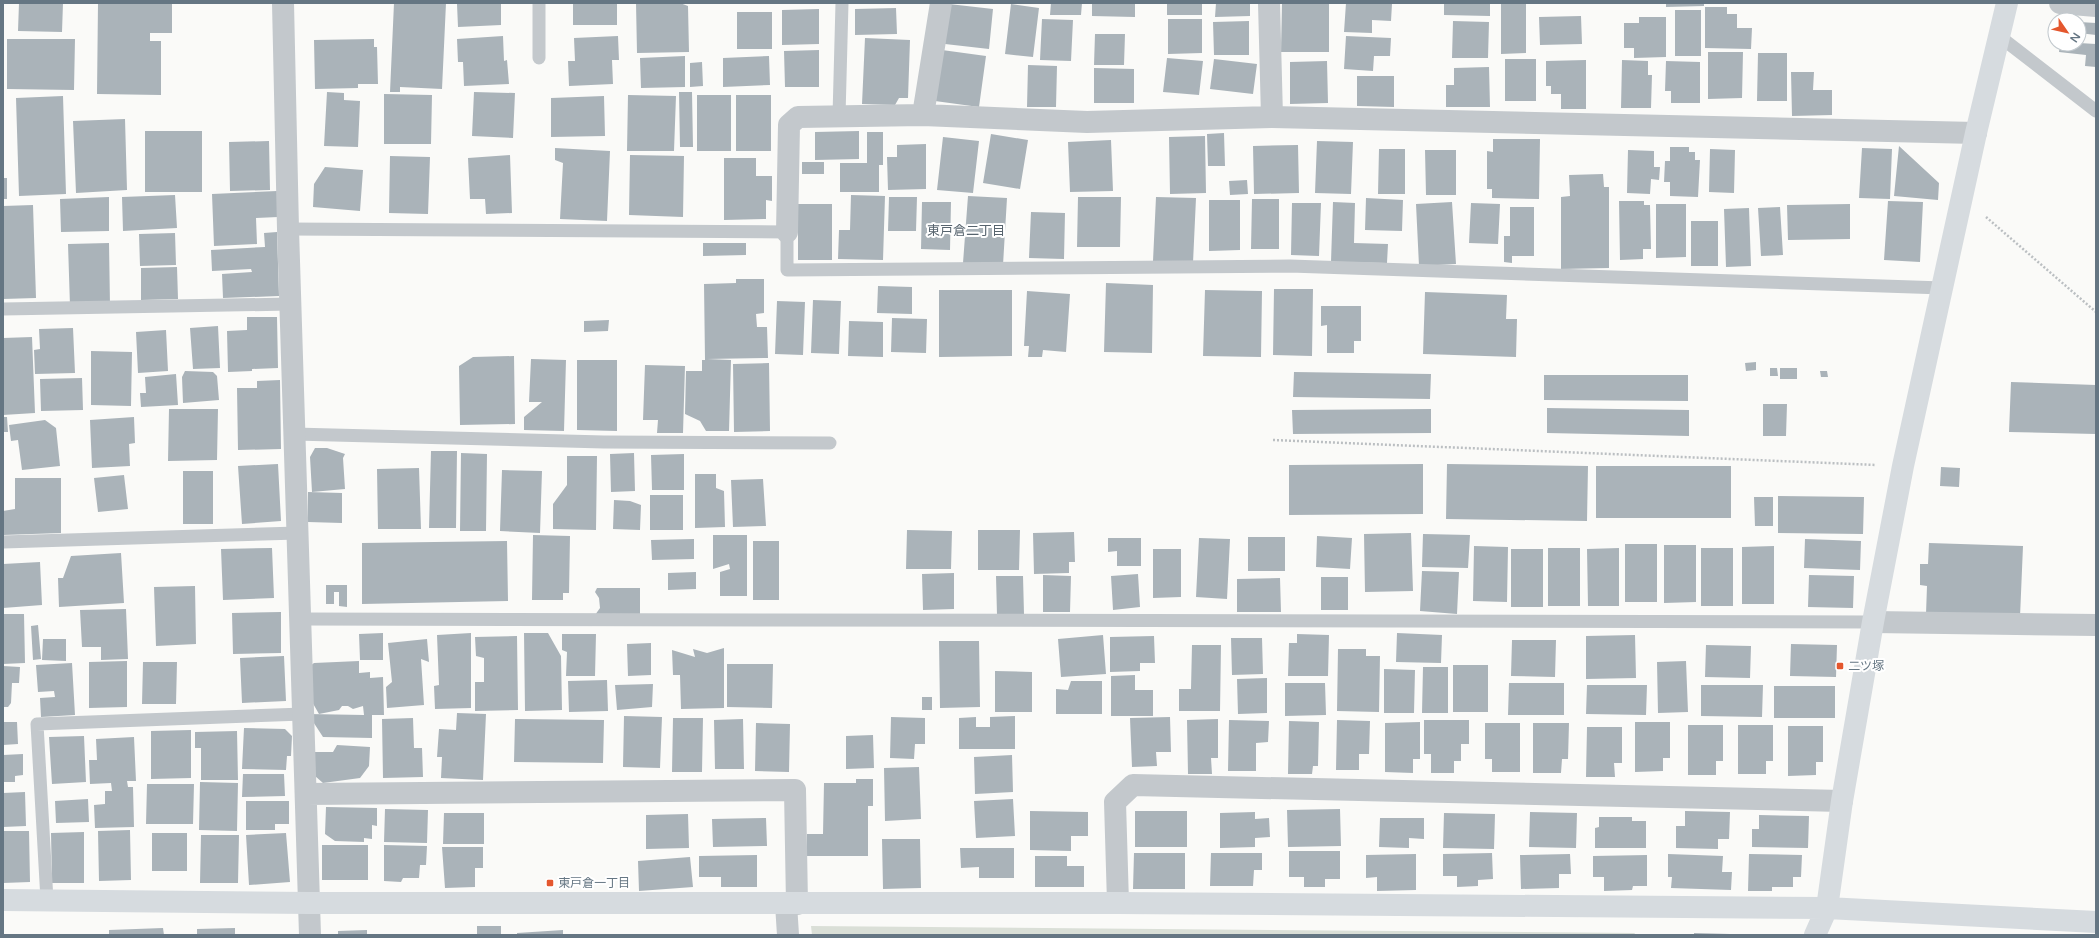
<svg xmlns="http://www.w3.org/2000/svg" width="2099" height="938" font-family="'Varela Round','Noto Sans JP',sans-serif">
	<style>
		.green { fill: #dadfd7 }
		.building { fill: #aab3b9 }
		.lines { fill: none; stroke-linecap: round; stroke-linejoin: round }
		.path { stroke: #bbbfc2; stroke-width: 2.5; stroke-dasharray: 2 2; stroke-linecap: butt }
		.lane { stroke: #c3c8cc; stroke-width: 13 }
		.street { stroke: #c3c8cc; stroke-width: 22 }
		.secondary { stroke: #d6dbdf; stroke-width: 22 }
		.poi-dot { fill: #e4572e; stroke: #fff; stroke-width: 1.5 }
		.labels { text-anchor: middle; stroke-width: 4; stroke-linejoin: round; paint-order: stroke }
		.poi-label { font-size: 12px; fill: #657683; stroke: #fff; text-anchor: start }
		.neighbourhood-label { font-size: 13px; fill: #57646e; stroke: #fff }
	</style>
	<rect width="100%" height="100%" fill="#fafaf8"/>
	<!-- green -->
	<path class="green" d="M811,926L1635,933L1634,935H812Z"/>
	<!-- building -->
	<path class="building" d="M19,3H63L62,32L18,31Z
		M98,3H172V33H150V41H161V95L97,94Z
		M394,3H446L442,89L400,87V92H390Z
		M463,3H501V25L458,27L457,4Z
		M573,3H617V25H573Z
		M636,3H680L688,6L689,52L637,53Z
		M1051,3H1082L1081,15H1050Z
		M1092,3H1135V17L1092,16Z
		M1167,3H1202V15H1167Z
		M1216,3H1250V16L1215,17Z
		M1282,3H1329V52H1281Z
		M1346,3L1392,4L1391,21L1372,20V33L1344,32Z
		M1444,3H1490V16L1444,15Z
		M1666,3H1704V6L1666,7Z
		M949,4L993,9L989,49L945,44Z
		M1011,4L1039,8L1033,57L1005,54Z
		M1501,4H1526V53L1501,54Z
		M1705,7H1727V14H1737V28H1752L1751,49L1705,48Z
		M896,8L897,34L855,35V9Z
		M819,9V44L782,45V10Z
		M1675,10H1701V56H1675Z
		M737,12H772V49H737Z
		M1581,16L1582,44L1540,45L1539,17Z
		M1639,17H1666V57L1634,58V48H1624V23H1639Z
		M1042,19L1073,20L1071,61L1040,60Z
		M1168,19H1202V53L1168,54Z
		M1249,21V55H1214L1213,22Z
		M1453,21L1489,22L1488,58H1452Z
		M2079,22L2096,23V35L2079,33Z
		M1095,34H1125L1124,65H1094Z
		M503,36L504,61L507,60L509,84L464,86L463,62H458L457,39Z
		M618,36L619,60H612L613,84L569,86L568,61H575L574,38Z
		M1346,36L1391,38L1390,56H1374L1373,71L1344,69Z
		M865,38L910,40L908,98H899L895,105L862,104Z
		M7,39H75L74,90L7,89Z
		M374,39V47H377L378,84H358V88L315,89L314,40Z
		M2079,43L2096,44V67L2085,66L2086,55L2059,52L2060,44Z
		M819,50V87H785L784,51Z
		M942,50L986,56L979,107L935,101Z
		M1708,52H1743L1742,98L1708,99Z
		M1758,53H1787V101H1757Z
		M685,56V87L641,88L640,58Z
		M769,56L770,85L723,87V58Z
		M1167,58L1203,61L1199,95L1163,92Z
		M1214,59L1257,64L1253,94L1210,89Z
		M1505,59H1536V101H1505Z
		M1586,60V109H1561V94H1551V86H1546V61Z
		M1622,60L1648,61V75H1652L1651,108H1621Z
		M1327,61L1328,103L1290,104V62Z
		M1666,61L1700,62V103H1671V91H1665Z
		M702,62L703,86L690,87V63Z
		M1028,65L1057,66L1056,107H1027Z
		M1489,67L1490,107H1446V85H1454V68Z
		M1094,68L1134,69V103H1094Z
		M1791,72H1814L1813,90H1832V115L1792,116Z
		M1357,76H1394V107L1357,106Z
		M327,92L344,93V100L360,101L358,147L324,146Z
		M474,92L515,93L513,138L472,136Z
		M679,92H692L693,147H680Z
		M384,94L432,95L431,144H384Z
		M628,95L676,96L674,151H627Z
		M697,95H731V151H697Z
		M736,95H771V151H736Z
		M63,96L66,194L19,196L16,98Z
		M604,96L605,136L551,137V98Z
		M125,119L127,190L76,193L73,121Z
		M145,131H202V192H145Z
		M859,131V159L815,160V132Z
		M867,132H883V165H879V192H840V163H867Z
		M1224,133L1225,166H1208L1207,134Z
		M991,134L1028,140L1020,189L983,183Z
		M1205,136L1206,193L1170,194L1169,137Z
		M943,137L979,141L973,193L937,190Z
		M1493,139H1540L1539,199L1492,198V189H1487V151L1493,152Z
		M1111,140L1113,191L1070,192L1068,142Z
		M269,141L270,190L230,191L229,142Z
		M1317,141L1353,142L1351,194L1315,193Z
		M926,144V189L888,190L887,157H897V145Z
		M1298,145L1299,193L1254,194L1253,146Z
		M1899,146L1939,183L1938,200L1894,196Z
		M1670,147H1689V152H1695V160H1700L1698,197L1670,196V182H1664L1665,161H1670Z
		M555,148L610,151L607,221L560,219L563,163L555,160Z
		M1862,148L1892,149L1890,199L1859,198Z
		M1379,149H1405V194H1378Z
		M1710,149L1735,150L1734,193L1709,192Z
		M1425,150H1456V195H1426Z
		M1628,150L1654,151V167H1660L1659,180L1651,179L1650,194L1627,193Z
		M510,155L512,213L486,214L485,199H470L468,158Z
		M630,155L684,156L683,217L629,215Z
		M390,156L430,157L428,214L389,213Z
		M724,158H756V176H772V201L766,200V219L724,220Z
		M802,162H824V174H802Z
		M325,167L363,170L360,211L313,207L314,184Z
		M1603,174L1604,187H1609V268L1561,269V197L1570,196L1569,175Z
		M3,178H7V199H3Z
		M1247,180L1248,194L1230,195L1229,181Z
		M277,191L278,217L256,218L257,244L214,246L212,194Z
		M175,195L177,228L123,231L122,197Z
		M851,195L885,196L883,260L838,259L839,230H850Z
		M968,196L1007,198L1003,265L963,263Z
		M109,197V231L61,232L60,199Z
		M889,197H917L916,231H888Z
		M1078,197H1121L1120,247H1077Z
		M1156,197L1196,198L1193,263L1153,261Z
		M1366,198L1403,200L1402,231L1365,230Z
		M1252,199H1279V249H1251Z
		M1209,200H1240V250L1209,251Z
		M1619,201H1644V205H1650L1651,249H1643V259L1620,260Z
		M1888,201L1923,202L1920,262L1884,260Z
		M922,202H951L950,250L921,249Z
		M1333,202L1355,203L1354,243L1388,244L1387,263L1331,262Z
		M1452,202L1456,264L1419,266L1416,204Z
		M1292,203H1321L1319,256L1291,255Z
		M1471,203L1500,204L1498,244L1469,243Z
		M798,204H832V260H798Z
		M1656,204H1686V257L1656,258Z
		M1850,204V239L1788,240L1787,205Z
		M33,205L36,298L3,299V206Z
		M1510,207H1534V256H1512V263L1504,262V236H1510Z
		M1780,207L1783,255L1761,256L1758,208Z
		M1749,208L1751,266L1726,267L1724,209Z
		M1031,212L1065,213L1064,259L1029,258Z
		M1691,221H1718V266H1691Z
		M277,232L279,296L223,298L222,274L252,272L251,269L212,271L211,250L265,247L264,233Z
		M175,233L176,265L140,266L139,234Z
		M109,243L110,305L70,306L68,244Z
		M703,243H746V255L703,256Z
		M177,267L178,299L141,300V268Z
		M736,279H764V313L756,314L757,327H767L768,358L707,359L731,360L729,431H706L700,421L685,414L686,371H702V360H705L704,284L736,283Z
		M1106,283L1153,285L1152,353L1104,352Z
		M878,286L912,287V314L877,313Z
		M1274,289H1313L1312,356L1273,355Z
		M939,290H1012V356L939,357Z
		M1205,290L1262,291L1261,357L1203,356Z
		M1027,291L1070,294L1066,352L1043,350L1042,357H1028L1029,346H1024Z
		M1425,292L1507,295L1506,319H1517L1516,357L1423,354Z
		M813,300L841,301L839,354L811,353Z
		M777,301L805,302L803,355L775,354Z
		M1321,306H1361V341H1354V353H1327V325L1321,326Z
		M247,317H277L278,368L252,369V371L228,372L227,331L247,330Z
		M892,318L927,319L926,353L891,352Z
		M609,320L608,331L584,332V321Z
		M849,321L883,322V357L848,356Z
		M218,326L220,368L193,369L190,328Z
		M73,328L75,373L35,374L34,350L40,349L39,329Z
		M166,330L168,371L138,373L136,332Z
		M32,337L35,413L3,415V338Z
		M91,351L132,352L131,406L91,405Z
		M514,356L515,424L460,425L459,366L473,357Z
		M531,359L566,360L564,431L524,430V417L542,402H529Z
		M577,360H617V431L577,430Z
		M1756,362V370L1746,371L1745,363Z
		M769,363L770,431L734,432L733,364Z
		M645,365L685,366L683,433H657L658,420H643Z
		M1770,368H1777L1778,376H1770Z
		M1780,368H1797V379H1780Z
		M185,371L213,372L217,376L219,400L183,403L182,377Z
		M1820,371H1827L1828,377H1821Z
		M1294,372L1431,374L1430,399L1293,397Z
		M176,374L178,405L141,407L140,393H146L145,377Z
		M1544,375H1688V401L1544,400Z
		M82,378L83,410L41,411L40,379Z
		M280,380L281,449L238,450L237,388H257V381Z
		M2011,382L2096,385V434L2009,432Z
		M1763,404H1787L1786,436H1763Z
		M1547,408L1689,410V436L1547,433Z
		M169,409H218L217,460L168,461Z
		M1431,409V433L1293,434L1292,410Z
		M3,417H7L8,432H3Z
		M134,417L135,443L129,444L130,466L92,468L90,420Z
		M45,420L56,428L60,466L22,470L18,440L11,441L9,425Z
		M315,448H327L345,454L343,458L345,489L312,492L310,457Z
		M431,451H457L456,528H429Z
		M461,453L487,454L486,531H460Z
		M634,453L635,491L611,492L610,454Z
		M684,454V490H652L651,455Z
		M567,456H597L596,530L553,529V504L567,485Z
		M278,464L281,521L242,524L238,466Z
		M1423,464V514L1289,515V465Z
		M1447,464L1588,466L1587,521L1446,519Z
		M1596,466H1731V518H1596Z
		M1941,467L1960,468L1959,487L1940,486Z
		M419,468L421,529H378L377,469Z
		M502,470L542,471L540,533L500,531Z
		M183,471H213V524H183Z
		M695,474H716V488L724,491L725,527L695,528Z
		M124,475L128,509L98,512L94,478Z
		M15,478H61V533L3,535V511L15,509Z
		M763,479L766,526L733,527L731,480Z
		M308,492L342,493V523L308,522Z
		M650,495H683V530H650Z
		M1778,496L1864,497L1863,534L1778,533Z
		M1754,497H1773V526H1755Z
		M614,500L630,501L641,505L640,530L613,529Z
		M907,530L952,531L951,569H906Z
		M978,530H1020L1019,570H978Z
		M1074,532L1075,562H1069V573L1034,574L1033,533Z
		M1411,533L1413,591L1365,592L1364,534Z
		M1423,534L1470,535L1468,568L1422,567Z
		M533,535L570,536L569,593H563V600H532Z
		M713,535H747V596H720V572L730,569L729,564L713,569Z
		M1317,536L1352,538L1350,569L1316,567Z
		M1248,537H1285V571H1248Z
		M1108,538H1141V566H1117V551L1108,552Z
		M1199,538L1230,539L1227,599L1196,597Z
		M694,539V559L652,560L651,540Z
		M1805,539L1861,541L1860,570L1804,568Z
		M507,541L508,601L362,604V543Z
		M753,541H779V600H753Z
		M1929,543L2023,546L2020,617L1926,614L1927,586L1920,585V564H1928Z
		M1625,544H1657V602H1625Z
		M1664,545H1696V602L1664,603Z
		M1474,546L1508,547L1507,602L1473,601Z
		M1774,546V604H1742V547Z
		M272,548L274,598L223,600L221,549Z
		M1548,548H1580V606H1548Z
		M1619,548V606H1588L1587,549Z
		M1701,548H1733V606H1701Z
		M1153,549H1181V597L1153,598Z
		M1511,549H1543V607H1511Z
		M121,553L124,603L59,607L58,578H63L71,556Z
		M40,562L42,605L3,608V564Z
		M1422,571L1459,572L1457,614L1420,611Z
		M696,572V589L668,590V573Z
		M954,573V609L923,610L922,574Z
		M1138,574L1140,607L1113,610L1111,576Z
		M1043,575L1071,576L1070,612H1043Z
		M1809,575L1854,576L1853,608L1808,607Z
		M996,576H1023L1024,614L997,615Z
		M1321,577H1348V610H1321Z
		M1280,578L1281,612H1237V579Z
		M326,585H347V607L339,606V592H334V604H326Z
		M195,586L196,644L156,646L154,587Z
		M597,588H640V615H595L600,608L599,598L595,592Z
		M126,609L128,659L101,660V647H82L80,610Z
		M281,612V653L233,654L232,613Z
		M3,614H24L25,663L3,664Z
		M38,625L41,659L33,660L31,626Z
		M383,633V660H360L359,634Z
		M471,633V708L435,709L434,686L439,685L437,635Z
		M524,633H548L561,656L562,710L525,711Z
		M1397,633L1442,635L1441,663L1396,662Z
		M562,634H596L595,676H566L567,652L562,650Z
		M1297,634L1329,635L1328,676H1288L1289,643H1297Z
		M1103,635L1106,674L1061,677L1058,639Z
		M1635,635L1636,678L1586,679V636Z
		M517,636L518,710L475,711V682H484V658L476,656L475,637Z
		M1154,636L1155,663H1140V671L1110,672V637Z
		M1231,638H1262L1263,674L1232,675Z
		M43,639H66V661L42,660Z
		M427,639L429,662L421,659L424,705L387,708L386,687L392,682L388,643Z
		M1512,640H1556L1555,677L1511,676Z
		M939,641H979L980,707L940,708Z
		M651,643V675L628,676L627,644Z
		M1791,644L1837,645L1836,677L1790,676Z
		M1192,645H1221L1220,711H1179V689H1191Z
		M1706,645L1751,646L1750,678L1705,677Z
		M724,648V708L681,709L680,675H673L672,650L695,657L693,649L707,653Z
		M1338,649H1366V656H1380L1379,712L1337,711Z
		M284,656L286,701L242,703L240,658Z
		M127,661V707L89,708V662Z
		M359,661V673L370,672V678L383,677L384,715H372V738L323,737L308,714L364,715L363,706L353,709L348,706H342L339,710L319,714L311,700L305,670L314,663Z
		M1686,661L1688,712L1658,713L1657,662Z
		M143,662H177L176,704H142Z
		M72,663L75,715L41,717L40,698L55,697L54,691L38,692L36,665Z
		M727,664H773L772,708L727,707Z
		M1453,665H1488V712H1453Z
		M3,666L20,667L19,683H12L11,703L8,707H3Z
		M1423,667H1448V713H1422Z
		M1384,669L1415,670L1414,713H1384Z
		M995,671L1032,672V712H995Z
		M1135,675V690H1153V716H1111V676Z
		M1267,678V713L1238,714L1237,679Z
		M607,680L608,711L569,712L568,681Z
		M1071,681H1102V714H1056V689L1068,690Z
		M1285,683H1325L1326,715L1285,716Z
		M1509,683H1564V715H1508Z
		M653,684L652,707L617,710L615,685Z
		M1587,685H1647L1646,715L1586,714Z
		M1701,685H1763L1762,717L1701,716Z
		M1774,686H1835V718H1774Z
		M922,697H932V710H922Z
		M457,713L486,714L483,780L441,778L442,757H437L439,729L456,730Z
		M624,716L662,717L660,768L623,767Z
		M1015,716V749H959V718L976,717V727H990V717Z
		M891,717L925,718V744H915L914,759L890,758Z
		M1170,717L1171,752H1156L1157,766L1132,767L1130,718Z
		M413,718L414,748H422L423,777L383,778L382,719Z
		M673,718H703L702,772H672Z
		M515,719L604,720L603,763L514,762Z
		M743,719L744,769H715L714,720Z
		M1218,719V758H1211L1212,774H1188L1187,720Z
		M1229,720L1269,721L1268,742L1256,743V771H1228Z
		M1337,720L1370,721L1369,754H1359V770H1336Z
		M1424,720H1469V744H1461V761H1454V773H1431V754H1424Z
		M1289,721L1319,722L1318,766H1313L1312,774H1288Z
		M3,722H17L18,744L3,745Z
		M1420,722V759H1413V773L1385,772V723Z
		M1635,722H1670V758H1663V771L1635,772Z
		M756,723L790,724L789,772L755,771Z
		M1485,723H1520V772H1492V759H1485Z
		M1533,723H1569L1568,759H1562L1561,773H1533Z
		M1688,725H1723V761H1716V775H1688Z
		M1738,725H1773V761H1766V774H1738Z
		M1788,726H1823V762H1816V775L1788,776Z
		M1587,727H1622V763H1614L1615,777H1586Z
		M244,728L285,729L292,736L291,756H287L286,770L242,769Z
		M191,730V778L151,779V731Z
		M237,731L238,780H201V748H195V732Z
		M873,735L874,768L846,769V736Z
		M84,736L86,782L52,784L49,737Z
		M134,737L136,781H127L128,787H133L134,827L95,828L94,805L105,804V791H112L111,783L90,784L89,760H97L96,739Z
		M337,745L370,747L369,766L360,778L323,783L315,776V752H333Z
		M23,754V775L15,776V782H3V755Z
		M1012,755L1013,792L975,794L974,757Z
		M919,767L921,819L885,821L884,768Z
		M243,774H284L285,796L242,797Z
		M856,779H873V806H868V856H807V834H823L824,783H856Z
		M200,782L238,783L237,831L199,830Z
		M147,784H194L193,824H146Z
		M25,792L26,826L3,827V793Z
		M88,799L89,822L56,823L55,801Z
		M1013,799L1015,836L976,838L974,801Z
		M246,801H289V824H275V830H246Z
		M326,807L377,808V826L372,825V839L364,838V842L335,841L325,834Z
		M385,809L428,810L427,843L384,842Z
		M1340,809L1341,846L1288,847L1287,810Z
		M1030,811L1088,812V836H1071V851L1030,850Z
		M1135,811H1187V847H1135Z
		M1685,811L1730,812L1729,839H1718V849L1676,848V826H1685Z
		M1255,812V819L1269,818L1270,837L1255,838V847L1220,848V813Z
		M1530,812L1577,813L1576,848L1529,847Z
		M444,813H484V844H443Z
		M1444,813L1495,814L1494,849L1443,848Z
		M688,814L689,848L646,849V815Z
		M1759,815L1809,816L1808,848L1752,847V829H1759Z
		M1599,817H1632V821H1646V848H1595V828L1599,827Z
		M766,818L767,846L713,847L712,819Z
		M1380,818H1424V839L1409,838V848L1379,847Z
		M130,830L131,880L99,881L98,831Z
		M3,831H29L30,882L3,883Z
		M84,832V883H52L51,833Z
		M152,833H187V871H152Z
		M286,833L290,882L249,885L246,835Z
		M201,835H239L238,883H200Z
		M882,839H920L921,888L883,889Z
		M322,845H368V880H322Z
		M384,845L427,846L426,865H420L419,878H403L401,882L384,881Z
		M442,847H483V868H475V887L445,888Z
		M960,848H1014V878H979V867L961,868Z
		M1289,851H1340V879H1325V887H1304V877H1289Z
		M1134,853H1185V889H1133Z
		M1211,853H1262V870H1254L1253,886H1210Z
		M1492,853L1493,879L1478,880V886L1457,887V876H1443V854Z
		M1416,854V890L1377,891V877L1366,878V855Z
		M1570,854L1571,874H1559V888L1521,889L1520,855Z
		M1668,854L1723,856L1722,872H1732L1731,890L1671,888L1672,877H1668Z
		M1749,854L1802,855L1801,877H1793V887H1772V891H1748Z
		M757,855V887H721V877H699V856Z
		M1647,855V886H1633L1632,890L1604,891V877H1593V856Z
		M1035,856H1067V866H1084V887H1035Z
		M690,857L693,887L639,891L638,861Z
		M477,926H501V935H477Z
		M163,928L164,935H109V930Z
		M235,928V935H197V929Z
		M367,930V935H338V931Z
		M563,930V935H517V933Z
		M1694,933L1730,934V935H1694Z"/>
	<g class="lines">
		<!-- path -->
		<path class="path" d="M1986,217L2096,312
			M1273,440L1876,465"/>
		<!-- lane -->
		<path class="lane" d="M539,3V58
			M1999,36L2096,111
			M839,116L842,3
			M288,229L787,232V270L1290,266L1943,288
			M3,309L290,304
			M294,434L604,442L830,443
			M3,542L298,533
			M300,619L1873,622
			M47,900L37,724L303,714"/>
		<!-- street -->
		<path class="street" d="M283,3L288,229L310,935
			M1269,3L1272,117
			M2060,3L2096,6
			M923,115L941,3
			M787,232L789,125L798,117L923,115L1087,122L1272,117L1976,133
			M1873,622L2096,625
			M306,794L795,790L797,904
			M1118,903L1115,802L1133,785L1842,801
			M786,904L788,935"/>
		<!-- secondary -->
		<path class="secondary" d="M3,900L309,903H1118L1827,908L2096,922
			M1815,935L1827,908L1842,801L1873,622L1903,466L1976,133L2007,3"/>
	</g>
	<!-- markers -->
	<g class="poi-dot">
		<rect x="1836" y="662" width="8" height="8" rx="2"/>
		<rect x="546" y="879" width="8" height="8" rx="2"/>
	</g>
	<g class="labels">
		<!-- poi labels -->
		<g class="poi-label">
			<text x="1848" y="670">二ツ塚</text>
			<text x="558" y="887">東戸倉一丁目</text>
		</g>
		<!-- neighbourhood labels -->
		<g class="neighbourhood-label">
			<text x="966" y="235">東戸倉二丁目</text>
		</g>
	</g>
	<!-- border -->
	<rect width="2099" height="938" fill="none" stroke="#657683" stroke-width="8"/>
	<!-- north arrow -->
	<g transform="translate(2067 32) rotate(124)"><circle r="19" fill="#ffffff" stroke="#c1c8cd"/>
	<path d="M0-3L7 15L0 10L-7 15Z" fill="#e4572e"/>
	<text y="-6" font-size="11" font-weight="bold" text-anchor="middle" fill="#657683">N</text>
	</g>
</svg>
